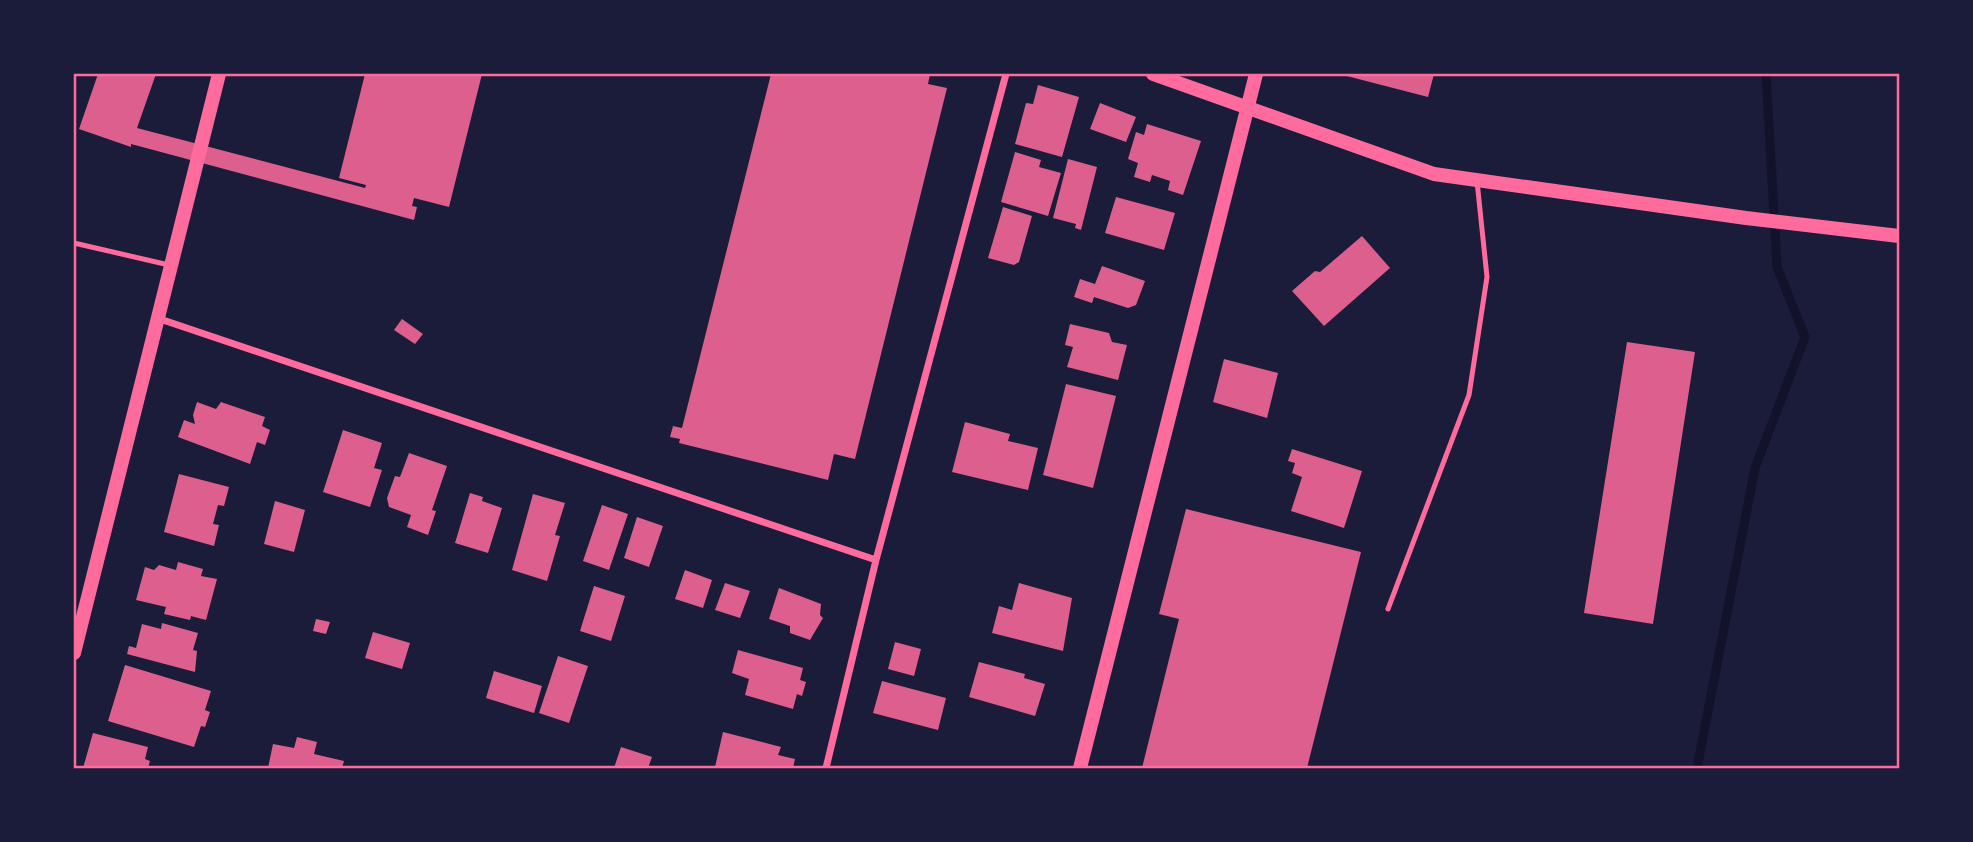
<svg xmlns="http://www.w3.org/2000/svg" width="1973" height="842" font-family="'Alegreya Sans',sans-serif">
	<style>
		.lines { fill: none; stroke-linecap: round; stroke-linejoin: round }
		.stream { stroke: #12122b; stroke-width: 9 }
		.building { fill: #dd5f8e }
		.service { stroke: #ff6b9d; stroke-width: 5 }
		.minor { stroke: #ff6b9d; stroke-width: 7 }
		.secondary { stroke: #ff6b9d; stroke-width: 14 }
		.neatline { fill: none; stroke: #ff6b9d; stroke-width: 2.5 }
	</style>
	<rect width="100%" height="100%" fill="#1b1b3a"/>
	<g class="lines">
		<!-- stream -->
		<path class="stream" d="M1697,768L1755,468L1805,337L1777,267L1766,74"/>
	</g>
	<!-- building -->
	<path class="building" d="M98,74H156L137,128L365,188L366,185L339,178L365,74H482L449,207L414,198L412,206L417,207L414,220L131,144V147L79,129Z
		M771,74H930L928,84L947,88L855,459L834,454L828,480L679,443L680,439L670,437L673,426L682,428Z
		M1339,74H1434L1428,97Z
		M1038,85L1079,97L1062,157L1015,144L1026,103L1033,104Z
		M1100,103L1136,117L1126,142L1090,129Z
		M1147,124L1201,141L1183,195L1168,190L1170,181L1152,175L1150,182L1134,177L1138,163L1128,159L1136,132L1144,135Z
		M1015,152L1041,160L1039,167L1061,173L1048,216L1001,202Z
		M1068,159L1097,167L1081,230L1075,228L1076,224L1053,218Z
		M1116,197L1175,213L1164,250L1105,233Z
		M1003,207L1032,216L1019,262L1014,265L988,258Z
		M1362,236L1390,268L1324,326L1292,291L1315,271L1320,272Z
		M1102,266L1145,281L1136,305L1128,308L1094,297L1092,303L1074,297L1080,279L1095,284Z
		M402,319L423,334L415,344L394,330Z
		M1070,324L1109,333L1112,342L1127,345L1118,380L1067,367L1073,347L1065,345Z
		M1627,342L1695,352L1653,624L1584,613Z
		M1224,359L1278,373L1267,418L1213,402Z
		M1066,384L1116,396L1093,488L1043,475Z
		M197,402L216,409L221,402L265,417L262,426L270,430L265,445L257,442L250,464L178,437L184,420L195,424L193,415Z
		M965,422L1010,434L1008,441L1038,448L1028,490L952,472Z
		M343,430L382,443L374,468L382,470L370,507L323,492Z
		M1292,449L1362,471L1344,528L1291,511L1302,477L1292,473L1295,463L1288,461Z
		M409,453L447,466L432,510L436,511L428,535L407,527L411,515L389,507L387,498L395,476L400,477Z
		M179,474L229,487L224,506L218,505L213,524L219,525L214,546L164,532Z
		M470,493L483,497L482,501L502,508L488,553L455,543Z
		M533,494L565,503L555,535L560,536L547,581L512,570Z
		M275,501L305,510L294,552L264,544Z
		M602,505L628,514L609,570L583,561Z
		M1186,509L1361,552L1307,768H1142L1179,619L1159,614Z
		M637,517L663,526L649,567L624,558Z
		M178,562L203,569L201,576L217,579L206,620L191,616L190,620L164,614L166,607L136,600L145,567L154,570L159,565L176,570Z
		M685,570L712,580L703,608L675,599Z
		M725,583L750,591L740,618L715,610Z
		M1019,583L1072,598L1063,651L992,633L999,606L1012,610Z
		M594,586L625,596L611,641L580,631Z
		M779,588L821,604L820,615L823,618L810,640L790,633V626L769,619Z
		M316,619L330,622L326,634L313,631Z
		M162,623L198,633L193,650L197,651L195,672L127,654L129,646L136,648L142,624L161,629Z
		M373,632L410,643L402,669L365,658Z
		M895,642L921,649L914,676L888,669Z
		M738,650L803,668L800,680L806,682L802,696L797,694L793,709L745,695L749,679L732,673Z
		M558,656L588,666L569,723L539,713Z
		M979,662L1025,674L1024,678L1045,684L1035,716L969,697Z
		M125,665L211,691L205,710L210,712L205,727L201,726L194,747L108,721Z
		M494,671L542,686L534,713L486,698Z
		M882,681L946,698L938,730L873,713Z
		M723,732L781,747L778,755L795,759L793,768L715,767Z
		M93,733L148,747L145,759L150,761L148,768H83Z
		M297,737L317,742L314,754L344,761L342,768H268L273,744L294,748Z
		M621,747L652,757L648,768H614Z"/>
	<g class="lines">
		<!-- service -->
		<path class="service" d="M74,243L169,265
			M1388,609L1469,395L1487,277L1477,181"/>
		<!-- minor -->
		<path class="minor" d="M157,318L876,560
			M826,768L876,560L1006,74"/>
		<!-- secondary -->
		<path class="secondary" d="M1153,74L1434,174L1746,218L1899,236
			M74,653L219,74
			M1080,768L1256,74"/>
	</g>
	<!-- border -->
	<rect width="1973" height="842" fill="none" stroke="#1b1b3a" stroke-width="150"/>
	<rect x="75" y="75" width="1823" height="692" class="neatline"/>
</svg>
